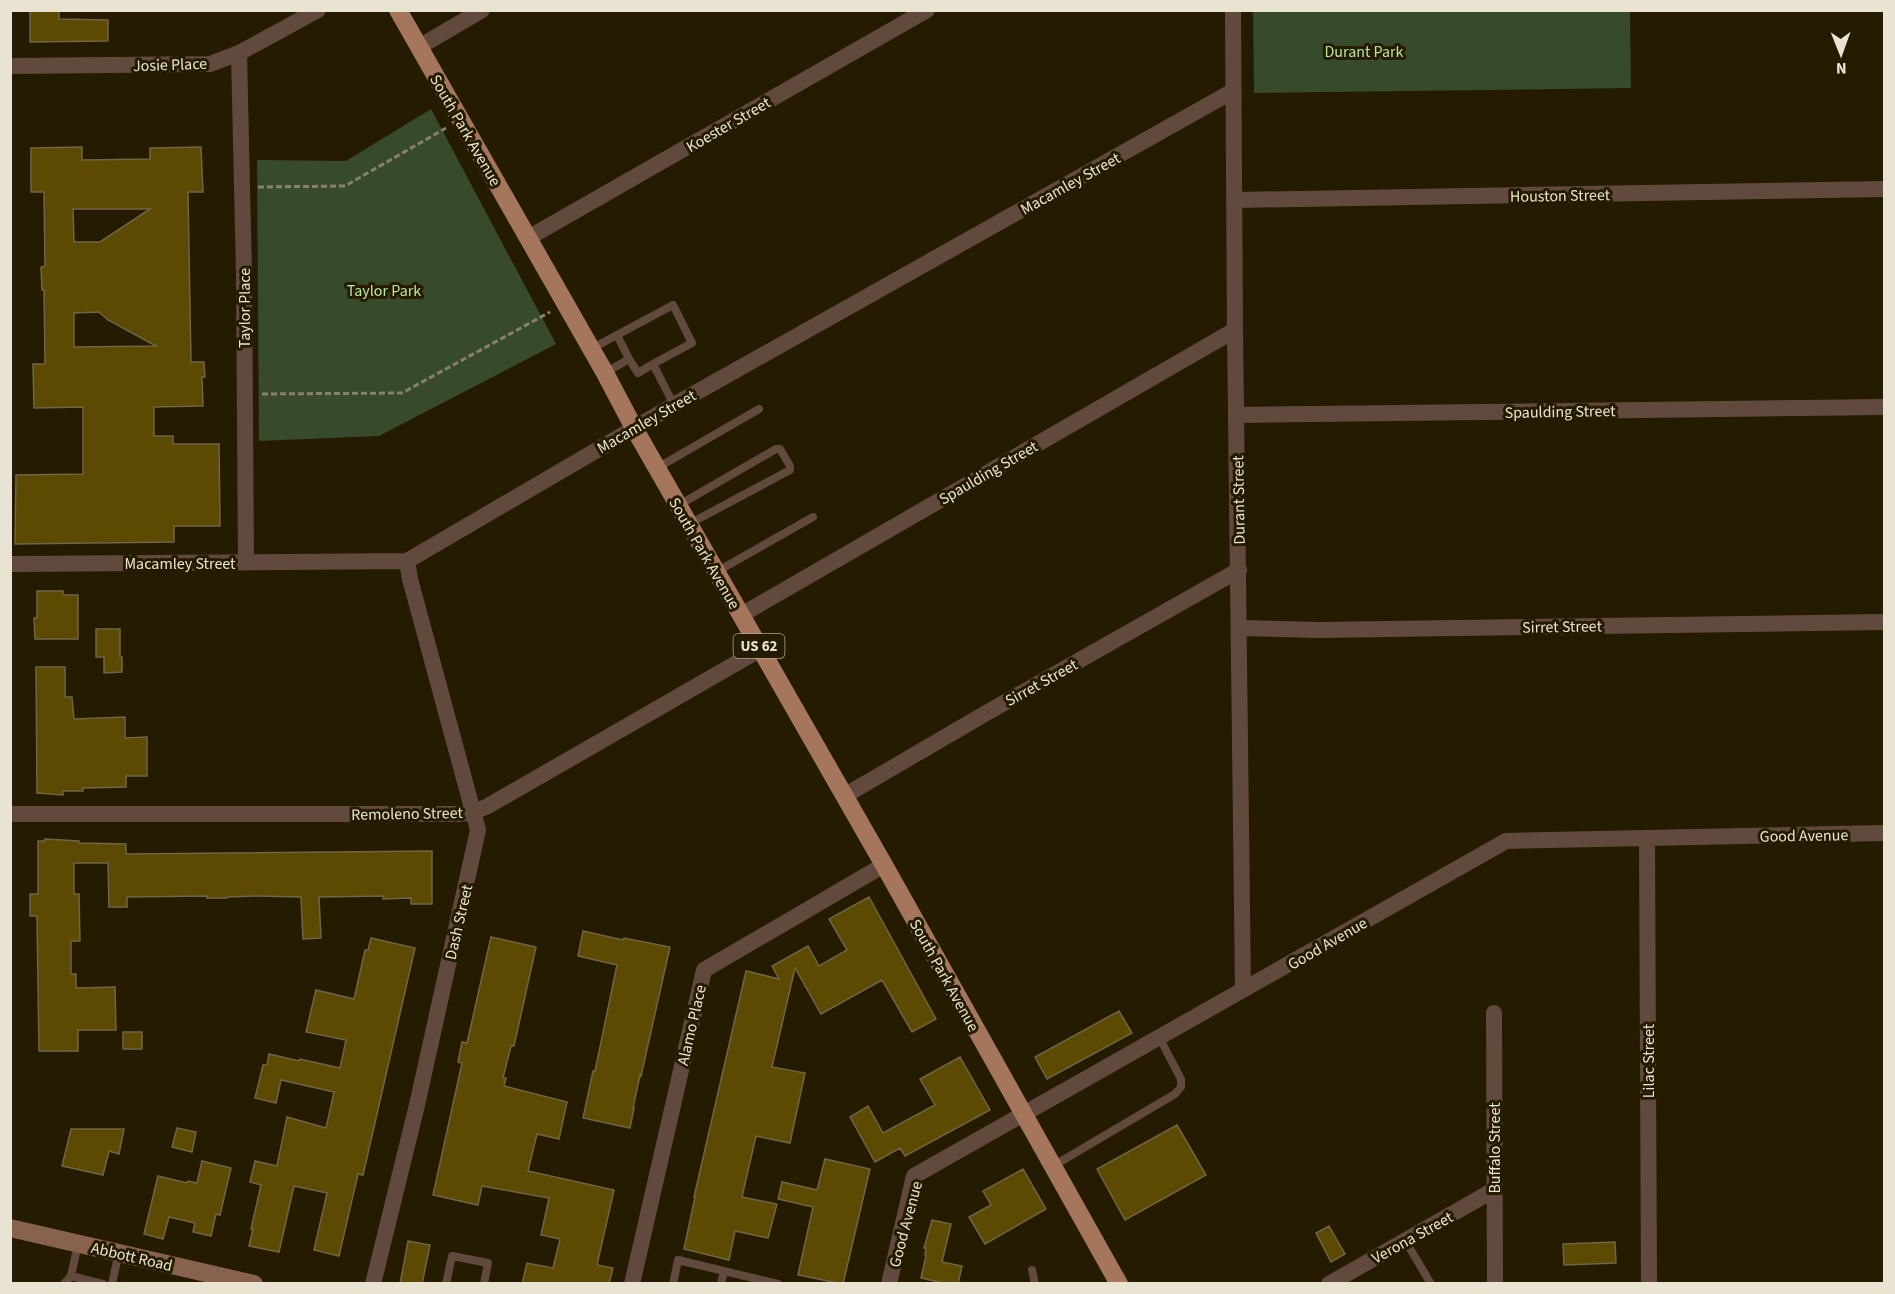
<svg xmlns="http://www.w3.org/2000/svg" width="1895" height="1294" font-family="'Source Sans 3',sans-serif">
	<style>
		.green { fill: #374a2c }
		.building { fill: #5c4a03; stroke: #706545; stroke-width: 1.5; fill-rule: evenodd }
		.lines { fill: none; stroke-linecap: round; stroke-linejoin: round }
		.path { stroke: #88806a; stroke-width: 3; stroke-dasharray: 6 3; stroke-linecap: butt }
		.lane { stroke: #614a3d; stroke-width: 8 }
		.street { stroke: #614a3d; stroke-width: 16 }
		.secondary { stroke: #87624f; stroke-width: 18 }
		.primary { stroke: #a5765c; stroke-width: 18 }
		.labels { text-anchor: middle; stroke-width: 6; stroke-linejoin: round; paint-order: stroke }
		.shield { fill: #251b00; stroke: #aea893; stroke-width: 1.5 }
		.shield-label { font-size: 15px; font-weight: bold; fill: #e9e4d2 }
		.park-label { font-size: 16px; fill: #b6e69a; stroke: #251b00 }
		.street-label { font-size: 16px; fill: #e9e4d2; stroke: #251b00 }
	</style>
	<rect width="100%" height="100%" fill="#251b00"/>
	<!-- green -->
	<path class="green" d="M1253,11H1630L1631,88L1254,93Z
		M431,109L556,344L379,436L259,441L257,160L346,161Z"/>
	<!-- building -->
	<path class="building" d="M30,10H59V19L108,20V41L30,42Z
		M82,147V160L150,159V148L201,147L203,192H188L191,362H204L205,377H202L203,406L154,407V436H173V444H219L220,526H174V542L15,544L16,475L83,474V407L34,408L33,364H45L44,290H42L41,267L45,266L44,192H31V148ZM73,209H150L100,242H74ZM99,312L108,320L156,346L74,347V313Z
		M37,591H63V595H78V639H35L34,618H37Z
		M96,629H120V657H122V672L104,673V657H96Z
		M36,667H65V697H72L74,719L125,717V738L147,737V776H126V787L83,788V791H63V795L37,793Z
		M45,839L79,841V843L126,844V854L432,851V904H411V898L383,899V896L319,897L321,938L303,939L301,897L257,896L227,897V898H207V896L127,897V907H109L108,863H74V894H79L80,941H71V974H76V988L115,987L116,1030H78V1051H39L37,916H30V894H38V841H45Z
		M869,897L936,1019L912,1032L882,980L821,1014L795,968L772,1067L805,1073L790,1143L756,1136L742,1197L777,1204L768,1238L735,1231L729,1260L684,1249L695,1197H694L746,971L779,979L772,966L808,946L819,966L847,950L829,919Z
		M583,931L623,940L624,938L670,947L641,1076L640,1075L633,1108H634L630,1128L583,1118L593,1071H595L617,965L578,956Z
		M491,937L536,947L514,1046H511L503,1078H506L504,1086L567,1102L559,1139L537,1134L528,1171L614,1190L597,1265L613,1268L609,1284H522L527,1263L553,1268L560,1239L541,1235L549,1198L482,1186L478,1205L433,1195L462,1063L458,1062L462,1042L467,1043Z
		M371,938L415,948L363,1175L358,1174L339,1256L314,1250L327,1193L294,1186L279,1252L249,1246L253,1229H251L261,1185L250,1182L255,1161L277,1166L287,1117L326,1128L334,1092L281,1080L276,1103L255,1098L263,1065H267L269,1054L299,1061L300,1059L340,1068L346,1040L306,1032L310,1015L316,990L354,999L365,950H368Z
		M1119,1011L1132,1033L1047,1079L1035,1057Z
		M123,1032H142V1049H123Z
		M960,1057L990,1110L905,1156L900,1148L875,1162L850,1117L868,1106L883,1133L935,1105L920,1079Z
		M1177,1125L1206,1175L1125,1220L1097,1169Z
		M177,1128L196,1132L192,1152L172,1147Z
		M71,1129H124L119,1154L109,1151L103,1175L62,1166Z
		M825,1159L870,1169L843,1284L798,1275L813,1207L778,1199L782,1182L817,1190Z
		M202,1161L231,1168L220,1215L216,1214L211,1236L193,1232L195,1223L169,1217L163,1239L144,1234L158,1176L187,1183L188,1181L197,1183Z
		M1023,1169L1046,1209L985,1244L969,1217L991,1205L983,1191Z
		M932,1220L951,1224L942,1262L962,1266L958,1284H947L921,1278L926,1256L925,1255L926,1248H924Z
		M1329,1226L1345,1254L1331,1262L1316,1233Z
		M408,1241L430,1245L422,1284H400Z
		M1615,1242L1616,1263L1564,1265L1563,1244Z"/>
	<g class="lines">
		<!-- path -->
		<path class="path" d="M258,187L345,186L446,128
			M262,394L402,393L550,312"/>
		<!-- lane -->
		<path class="lane" d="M591,349L617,335
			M629,359L638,373L653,364
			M605,373L629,359L617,335L673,305L692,343L653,364L674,405
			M657,468L759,409
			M679,505L776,449H780L790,466V470L689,524
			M716,572L813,517
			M1053,1166L1175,1094L1181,1087V1079L1159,1037
			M1405,1240L1431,1284
			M78,1244L71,1276L103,1284
			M1032,1270L1035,1284
			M64,1284L71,1276
			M112,1284L119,1252
			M446,1284L452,1256L488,1263L484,1284
			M673,1284L678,1260L778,1284
			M721,1284L724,1271"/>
		<!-- street -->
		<path class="street" d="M1233,10L1235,330L1243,990
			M419,47L482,10
			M239,53L244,274L246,563
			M10,66L210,64L239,53L318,10
			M1235,200L1884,189
			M528,238L927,10
			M1236,415L1884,407
			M10,564L407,561L674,405L1233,91
			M741,615L1235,330
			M1239,628L1320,630L1884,622
			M844,796L988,712L1239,570
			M10,814H459L474,812L488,806L761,649
			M1647,838L1649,1284
			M1494,1013L1495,1284
			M373,1284L417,1105L478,830L410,579L407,561
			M632,1284L704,970L884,865
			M889,1284L914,1176L1506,841L1884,833
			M1329,1284L1494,1190"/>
		<!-- secondary -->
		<path class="secondary" d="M10,1228L254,1284"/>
		<!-- primary -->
		<path class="primary" d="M398,10L605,373L634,428L884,865L1119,1284"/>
	</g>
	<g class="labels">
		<!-- shield labels -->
		<rect class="shield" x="733.5" y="634" width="51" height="24" rx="4.5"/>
		<g class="shield-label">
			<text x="759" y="651">US 62</text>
		</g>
		<!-- park labels -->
		<g class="park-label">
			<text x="1364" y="57">Durant Park</text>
			<text x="384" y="296">Taylor Park</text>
		</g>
		<!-- street labels -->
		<g class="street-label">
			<text transform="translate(170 64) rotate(-2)" y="6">Josie Place</text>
			<text transform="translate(728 124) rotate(-30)" y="6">Koester Street</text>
			<text transform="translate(466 130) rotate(60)" y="6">South Park Avenue</text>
			<text transform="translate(1070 183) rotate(-29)" y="6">Macamley Street</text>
			<text transform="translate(1560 195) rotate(-1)" y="6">Houston Street</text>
			<text transform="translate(244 308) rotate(-90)" y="6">Taylor Place</text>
			<text transform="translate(1560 411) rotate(-1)" y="6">Spaulding Street</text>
			<text transform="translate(646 421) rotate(-30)" y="6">Macamley Street</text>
			<text transform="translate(988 472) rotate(-30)" y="6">Spaulding Street</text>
			<text transform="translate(1238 500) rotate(-91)" y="6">Durant Street</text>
			<text transform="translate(705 553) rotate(60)" y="6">South Park Avenue</text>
			<text x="180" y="569">Macamley Street</text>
			<text transform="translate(1562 626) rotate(-1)" y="6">Sirret Street</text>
			<text transform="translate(1041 682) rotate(-29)" y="6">Sirret Street</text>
			<text transform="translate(407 813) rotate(-1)" y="6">Remoleno Street</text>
			<text transform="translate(1804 835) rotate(-1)" y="6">Good Avenue</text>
			<text transform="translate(458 922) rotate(-77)" y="6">Dash Street</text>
			<text transform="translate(1327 943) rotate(-30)" y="6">Good Avenue</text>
			<text transform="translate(945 975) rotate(61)" y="6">South Park Avenue</text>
			<text transform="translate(691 1025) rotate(-77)" y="6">Alamo Place</text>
			<text transform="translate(1648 1061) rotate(-90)" y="6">Lilac Street</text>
			<text transform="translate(1494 1148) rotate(-90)" y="6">Buffalo Street</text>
			<text transform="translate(905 1224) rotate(-75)" y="6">Good Avenue</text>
			<text transform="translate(1412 1237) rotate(-29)" y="6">Verona Street</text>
			<text transform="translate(132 1256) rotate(13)" y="6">Abbott Road</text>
		</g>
	</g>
	<!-- border -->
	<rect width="1895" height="1294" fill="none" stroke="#e9e4d2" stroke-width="24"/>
	<!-- north arrow -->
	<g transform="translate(1841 54) rotate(179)" stroke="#251b00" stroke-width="4.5" paint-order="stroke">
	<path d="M0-4.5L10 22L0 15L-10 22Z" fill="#e9e4d2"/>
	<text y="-9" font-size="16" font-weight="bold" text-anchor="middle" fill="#e9e4d2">N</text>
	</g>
</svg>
